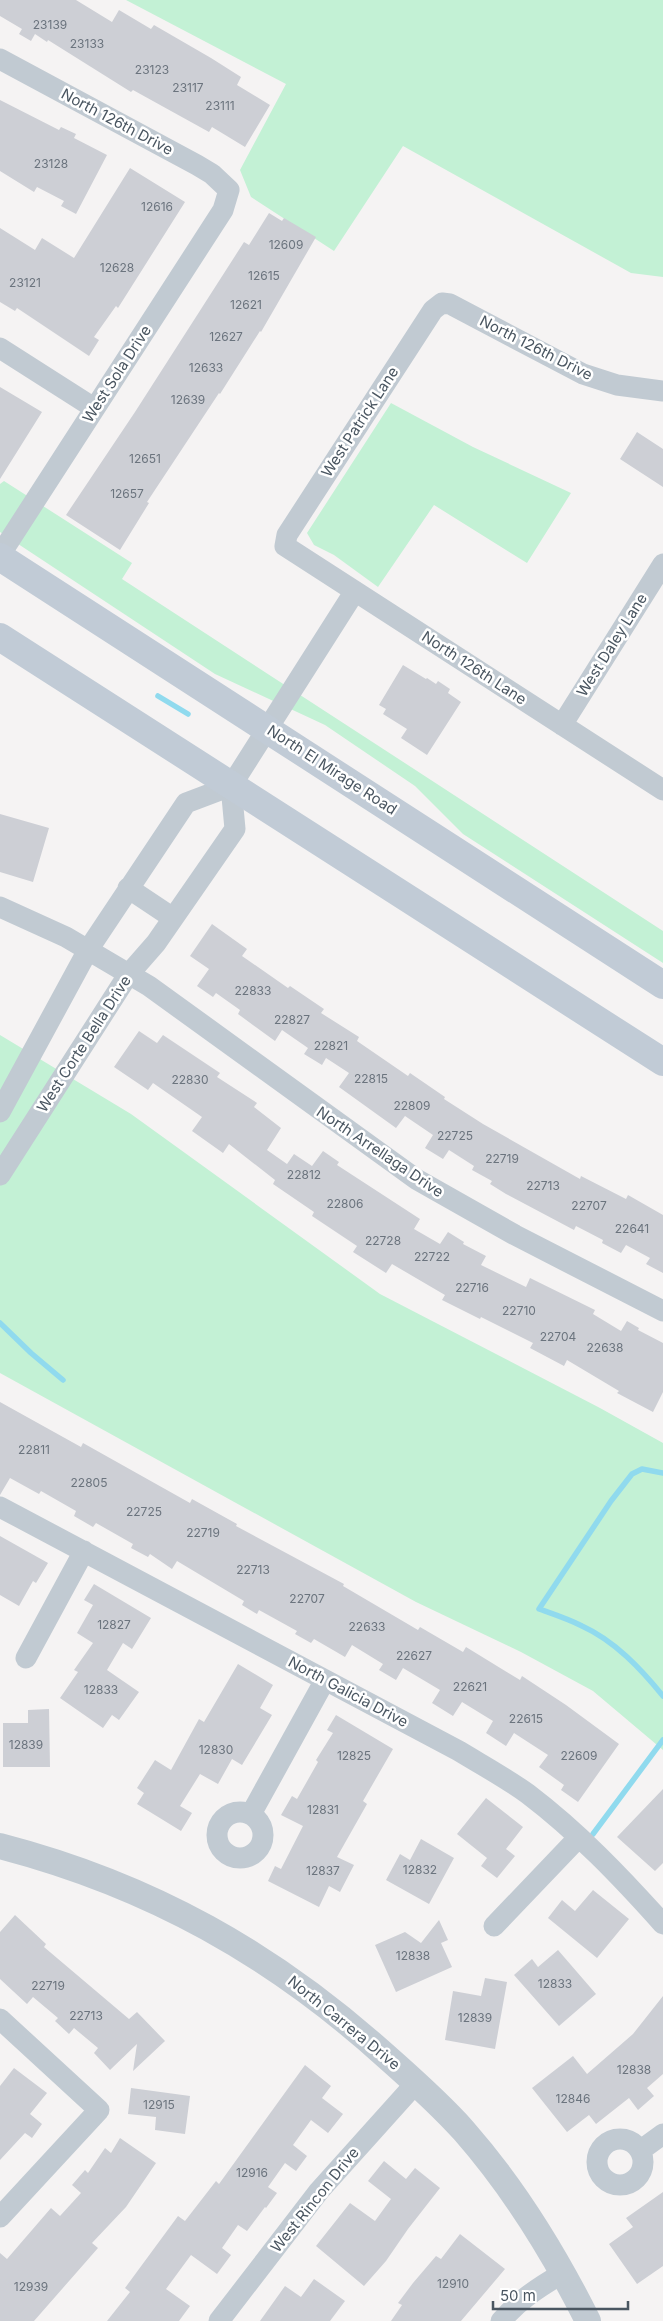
<svg xmlns="http://www.w3.org/2000/svg" width="663" height="2321" font-family="Inter,sans-serif">
	<style>
		.green { fill: #c3f1d5 }
		.lines { fill: none; stroke-linecap: round; stroke-linejoin: round }
		.stream { stroke: #90daee; stroke-width: 5.5 }
		.building { fill: #cdcfd5 }
		.minor { stroke: #c1cad2; stroke-width: 21 }
		.tertiary { stroke: #c1cad2; stroke-width: 26 }
		.secondary { stroke: #c1cbd6; stroke-width: 28 }
		.labels { text-anchor: middle; stroke-width: 5; stroke-linejoin: round; paint-order: stroke }
		.number-label { font-size: 12px; fill: #6b747e }
		.street-label { font-size: 15px; fill: #4a5661; stroke: #fff }
	</style>
	<rect width="100%" height="100%" fill="#f5f3f3"/>
	<!-- green -->
	<path class="green" d="M126,0H663V277L631,273L403,146L334,251L251,197L240,170L286,84Z
		M391,403L473,447L571,493L527,563L434,505L378,587L334,555L314,545L307,533Z
		M4,481L132,563L122,579L663,931V963L463,834L415,786L325,725L215,674L0,532V484Z
		M0,1035L131,1114L380,1294L600,1408L663,1443V1750L593,1691L521,1652L416,1602L0,1373Z"/>
	<g class="lines">
		<!-- stream -->
		<path class="stream" d="M158,696L188,714
			M0,1323L31,1353L63,1380
			M663,1473L642,1469L632,1474L611,1501L539,1609C553,1614 568,1619 582,1626C615,1641 641,1669 663,1696
			M593,1834L663,1740"/>
	</g>
	<!-- building -->
	<path class="building" d="M0,0H76L112,22L119,10L151,29L154,25L211,58L241,77L237,85L270,105L245,147L212,127L209,132L133,90L131,92L48,40L47,42L35,34L31,41L19,34L22,29L0,16Z
		M0,100L59,130L61,127L76,134L74,138L107,155L76,214L61,206L64,201L37,187L34,192L0,171Z
		M130,168L185,202L118,308L116,306L94,337L99,340L89,356L17,308L15,311L0,302V228L35,250L42,238L74,258Z
		M269,213L282,221L284,218L316,237L261,332L260,331L220,394L219,393L147,502L149,503L120,550L66,515L135,412L244,242L249,245Z
		M0,387L42,412L0,479Z
		M637,432L663,449V487L620,459Z
		M403,665L426,679L427,678L436,684L438,681L450,689L448,693L461,702L427,755L401,738L407,729L383,714L386,709L379,705Z
		M0,814L49,828L33,882L0,872Z
		M212,924L247,949L242,956L288,988L290,986L324,1009L321,1013L359,1037L357,1041L408,1076L410,1073L445,1097L444,1099L483,1124L580,1179L581,1176L626,1199L628,1195L663,1215V1273L646,1264L650,1258L626,1245L621,1253L602,1243L603,1240L576,1226L574,1230L506,1194L490,1184L492,1181L472,1170L474,1166L449,1150L443,1159L425,1148L433,1135L405,1116L396,1128L339,1087L349,1073L326,1058L322,1065L304,1054L308,1048L282,1030L275,1041L238,1014L240,1010L216,993L213,997L197,986L209,969L190,956Z
		M139,1031L157,1043L163,1035L220,1073L217,1077L257,1103L254,1107L281,1128L267,1150L287,1164L294,1154L312,1166L323,1151L339,1162L337,1165L420,1219L414,1229L440,1244L448,1232L464,1242L463,1244L486,1256L481,1265L526,1287L530,1278L595,1310L593,1314L621,1331L627,1321L639,1328L638,1330L663,1343V1392L653,1412L617,1393L619,1391L567,1360L564,1366L530,1348L533,1343L481,1317L480,1319L442,1300L445,1295L392,1264L386,1273L353,1252L357,1246L312,1216L314,1212L273,1184L275,1180L229,1144L223,1153L192,1131L202,1117L153,1083L148,1090L114,1067Z
		M0,1402L81,1447L83,1443L190,1503L192,1499L237,1524L236,1526L344,1584L343,1586L418,1630L420,1627L463,1652L466,1647L520,1680L522,1676L566,1705L619,1744L578,1802L561,1790L564,1785L539,1767L548,1755L514,1733L506,1746L486,1733L493,1721L462,1702L453,1716L432,1703L440,1690L403,1668L396,1680L379,1670L383,1664L352,1645L345,1657L314,1639L311,1643L295,1634L297,1631L259,1610L257,1614L242,1605L244,1601L177,1561L172,1569L150,1554L148,1557L131,1548L133,1544L96,1523L93,1527L74,1516L76,1511L41,1491L39,1494L10,1478L0,1495Z
		M0,1536L48,1563L36,1583L33,1581L19,1606L0,1595Z
		M94,1584L151,1618L132,1649L123,1643L107,1670L139,1692L119,1720L112,1715L103,1728L60,1698L78,1672L74,1670L93,1643L77,1633L93,1605L84,1600Z
		M238,1664L273,1685L260,1708L272,1715L242,1765L232,1759L218,1784L200,1774L180,1806L192,1813L181,1831L137,1804L144,1793L137,1788L155,1760L171,1770L199,1719L204,1722Z
		M49,1709L50,1767H3V1723H28V1710Z
		M336,1715L393,1749L363,1801L367,1804L337,1857L354,1865L340,1892L329,1886L319,1907L268,1881L275,1866L281,1869L303,1826L281,1815L292,1796L297,1799L318,1762L316,1760L333,1733L327,1730Z
		M663,1789V1863L655,1871L617,1837Z
		M486,1798L523,1827L506,1849L515,1856L497,1878L481,1866L487,1858L457,1834Z
		M421,1839L454,1858L429,1904L386,1880L400,1854L410,1860Z
		M593,1890L629,1919L597,1958L548,1918L562,1900L575,1911Z
		M15,1915L46,1944L44,1947L129,2019L137,2012L165,2041L133,2071L137,2044L110,2070L94,2053L98,2048L74,2028L69,2034L55,2021L58,2018L33,1997L27,2004L0,1979V1932Z
		M439,1920L448,1940L441,1943L452,1967L396,1992L375,1945L405,1932L421,1943Z
		M558,1950L596,1994L559,2026L514,1975L532,1959L538,1967Z
		M485,1978L507,1982L495,2049L445,2040L453,1991L481,1996Z
		M663,1996V2074L647,2088L654,2096L638,2110L629,2098L596,2124L589,2115L567,2132L532,2088L573,2056L587,2074L633,2034Z
		M305,2065L331,2086L322,2098L343,2114L328,2133L311,2120L293,2145L307,2156L296,2171L285,2163L268,2187L277,2193L266,2208L265,2207L247,2231L238,2225L222,2248L231,2255L217,2274L191,2255L166,2289L190,2306L179,2321H107L130,2292L125,2288L178,2216L185,2221L216,2181L219,2184Z
		M14,2068L47,2093L30,2114L42,2124L32,2138L25,2133L0,2160V2086Z
		M131,2088L190,2096L185,2134L155,2130L156,2117L128,2114Z
		M120,2138L156,2163L126,2207L92,2243L98,2248L34,2321H0V2253L7,2259L51,2208L60,2216L81,2193L72,2185L85,2170L88,2173L105,2148L111,2153Z
		M384,2161L406,2179L415,2168L440,2188L408,2229L386,2261L364,2286L316,2246L350,2203L375,2221L391,2199L368,2181Z
		M663,2192V2266L637,2284L609,2244L633,2227L626,2218Z
		M460,2234L505,2269L461,2321H391L402,2305L398,2303L413,2283L436,2256L441,2259Z
		M314,2279L345,2301L330,2321H260L285,2286L301,2297Z"/>
	<g class="lines">
		<!-- minor -->
		<path class="minor" d="M0,59L197,165L212,174L229,190L223,210L0,555
			M0,348L94,408
			M663,391L617,385L583,374L450,304L442,303L433,310L287,535L285,546L663,790
			M562,725L663,564
			M128,888L173,918
			M0,907L66,937L149,986L416,1179L515,1235L663,1311
			M0,1112L88,950L186,803L231,786L355,591
			M0,1175L128,975L156,943L235,829L231,786
			M0,1507L459,1751C482,1765 506,1778 528,1794C578,1832 621,1877 663,1924
			M26,1658L84,1551
			M217 1835a23 23 0 1 1 46 0a23 23 0 1 1-46 0Z
			M251,1814L325,1680
			M494,1926L579,1837
			M0,2019L99,2110L0,2217
			M597 2162a23 23 0 1 1 46 0a23 23 0 1 1-46 0Z
			M641,2150L663,2134
			M219,2321L319,2191L416,2083
			M501,2321C519,2300 539,2287 563,2273"/>
		<!-- tertiary -->
		<path class="tertiary" d="M0,1846C150,1885 273,1954 388,2058C414,2081 441,2105 464,2131C514,2188 554,2253 588,2321"/>
		<!-- secondary -->
		<path class="secondary" d="M0,557L663,985
			M0,637L663,1062"/>
	</g>
	<g class="labels">
		<!-- number labels -->
		<g class="number-label">
			<text x="50" y="29">23139</text>
			<text x="87" y="48">23133</text>
			<text x="152" y="74">23123</text>
			<text x="188" y="92">23117</text>
			<text x="220" y="110">23111</text>
			<text x="51" y="168">23128</text>
			<text x="157" y="211">12616</text>
			<text x="286" y="249">12609</text>
			<text x="117" y="272">12628</text>
			<text x="264" y="280">12615</text>
			<text x="25" y="287">23121</text>
			<text x="246" y="309">12621</text>
			<text x="226" y="341">12627</text>
			<text x="206" y="372">12633</text>
			<text x="188" y="404">12639</text>
			<text x="145" y="463">12651</text>
			<text x="127" y="498">12657</text>
			<text x="253" y="995">22833</text>
			<text x="292" y="1024">22827</text>
			<text x="331" y="1050">22821</text>
			<text x="371" y="1083">22815</text>
			<text x="190" y="1084">22830</text>
			<text x="412" y="1110">22809</text>
			<text x="455" y="1140">22725</text>
			<text x="502" y="1163">22719</text>
			<text x="304" y="1179">22812</text>
			<text x="543" y="1190">22713</text>
			<text x="345" y="1208">22806</text>
			<text x="589" y="1210">22707</text>
			<text x="632" y="1233">22641</text>
			<text x="383" y="1245">22728</text>
			<text x="432" y="1261">22722</text>
			<text x="472" y="1292">22716</text>
			<text x="519" y="1315">22710</text>
			<text x="558" y="1341">22704</text>
			<text x="605" y="1352">22638</text>
			<text x="34" y="1454">22811</text>
			<text x="89" y="1487">22805</text>
			<text x="144" y="1516">22725</text>
			<text x="203" y="1537">22719</text>
			<text x="253" y="1574">22713</text>
			<text x="307" y="1603">22707</text>
			<text x="114" y="1629">12827</text>
			<text x="367" y="1631">22633</text>
			<text x="414" y="1660">22627</text>
			<text x="470" y="1691">22621</text>
			<text x="101" y="1694">12833</text>
			<text x="526" y="1723">22615</text>
			<text x="26" y="1749">12839</text>
			<text x="216" y="1754">12830</text>
			<text x="354" y="1760">12825</text>
			<text x="579" y="1760">22609</text>
			<text x="323" y="1814">12831</text>
			<text x="420" y="1874">12832</text>
			<text x="323" y="1875">12837</text>
			<text x="413" y="1960">12838</text>
			<text x="555" y="1988">12833</text>
			<text x="48" y="1990">22719</text>
			<text x="86" y="2020">22713</text>
			<text x="475" y="2022">12839</text>
			<text x="634" y="2074">12838</text>
			<text x="573" y="2103">12846</text>
			<text x="159" y="2109">12915</text>
			<text x="252" y="2177">12916</text>
			<text x="453" y="2288">12910</text>
			<text x="31" y="2291">12939</text>
		</g>
		<!-- street labels -->
		<g class="street-label">
			<text transform="translate(117 122) rotate(28)" y="5">North 126th Drive</text>
			<text transform="translate(536 348) rotate(27)" y="5">North 126th Drive</text>
			<text transform="translate(117 374) rotate(-57)" y="5">West Sola Drive</text>
			<text transform="translate(360 422) rotate(-57)" y="5">West Patrick Lane</text>
			<text transform="translate(612 645) rotate(-58)" y="5">West Daley Lane</text>
			<text transform="translate(474 668) rotate(33)" y="5">North 126th Lane</text>
			<text transform="translate(332 770) rotate(33)" y="5">North El Mirage Road</text>
			<text transform="translate(84 1044) rotate(-57)" y="5">West Corte Bella Drive</text>
			<text transform="translate(380 1152) rotate(34)" y="5">North Arrellaga Drive</text>
			<text transform="translate(348 1692) rotate(28)" y="5">North Galicia Drive</text>
			<text transform="translate(344 2023) rotate(39)" y="5">North Carrera Drive</text>
			<text transform="translate(315 2200) rotate(-51)" y="5">West Rincon Drive</text>
		</g>
	</g>
	<!-- scale -->
	<path d="M493 2301v8h135v-8" fill="none" stroke="#4a5661" stroke-width="2.5"/>
	<text x="500" y="2301" font-size="15" fill="#4a5661" stroke="#ffffff" stroke-width="4" paint-order="stroke">50 m</text>
</svg>
